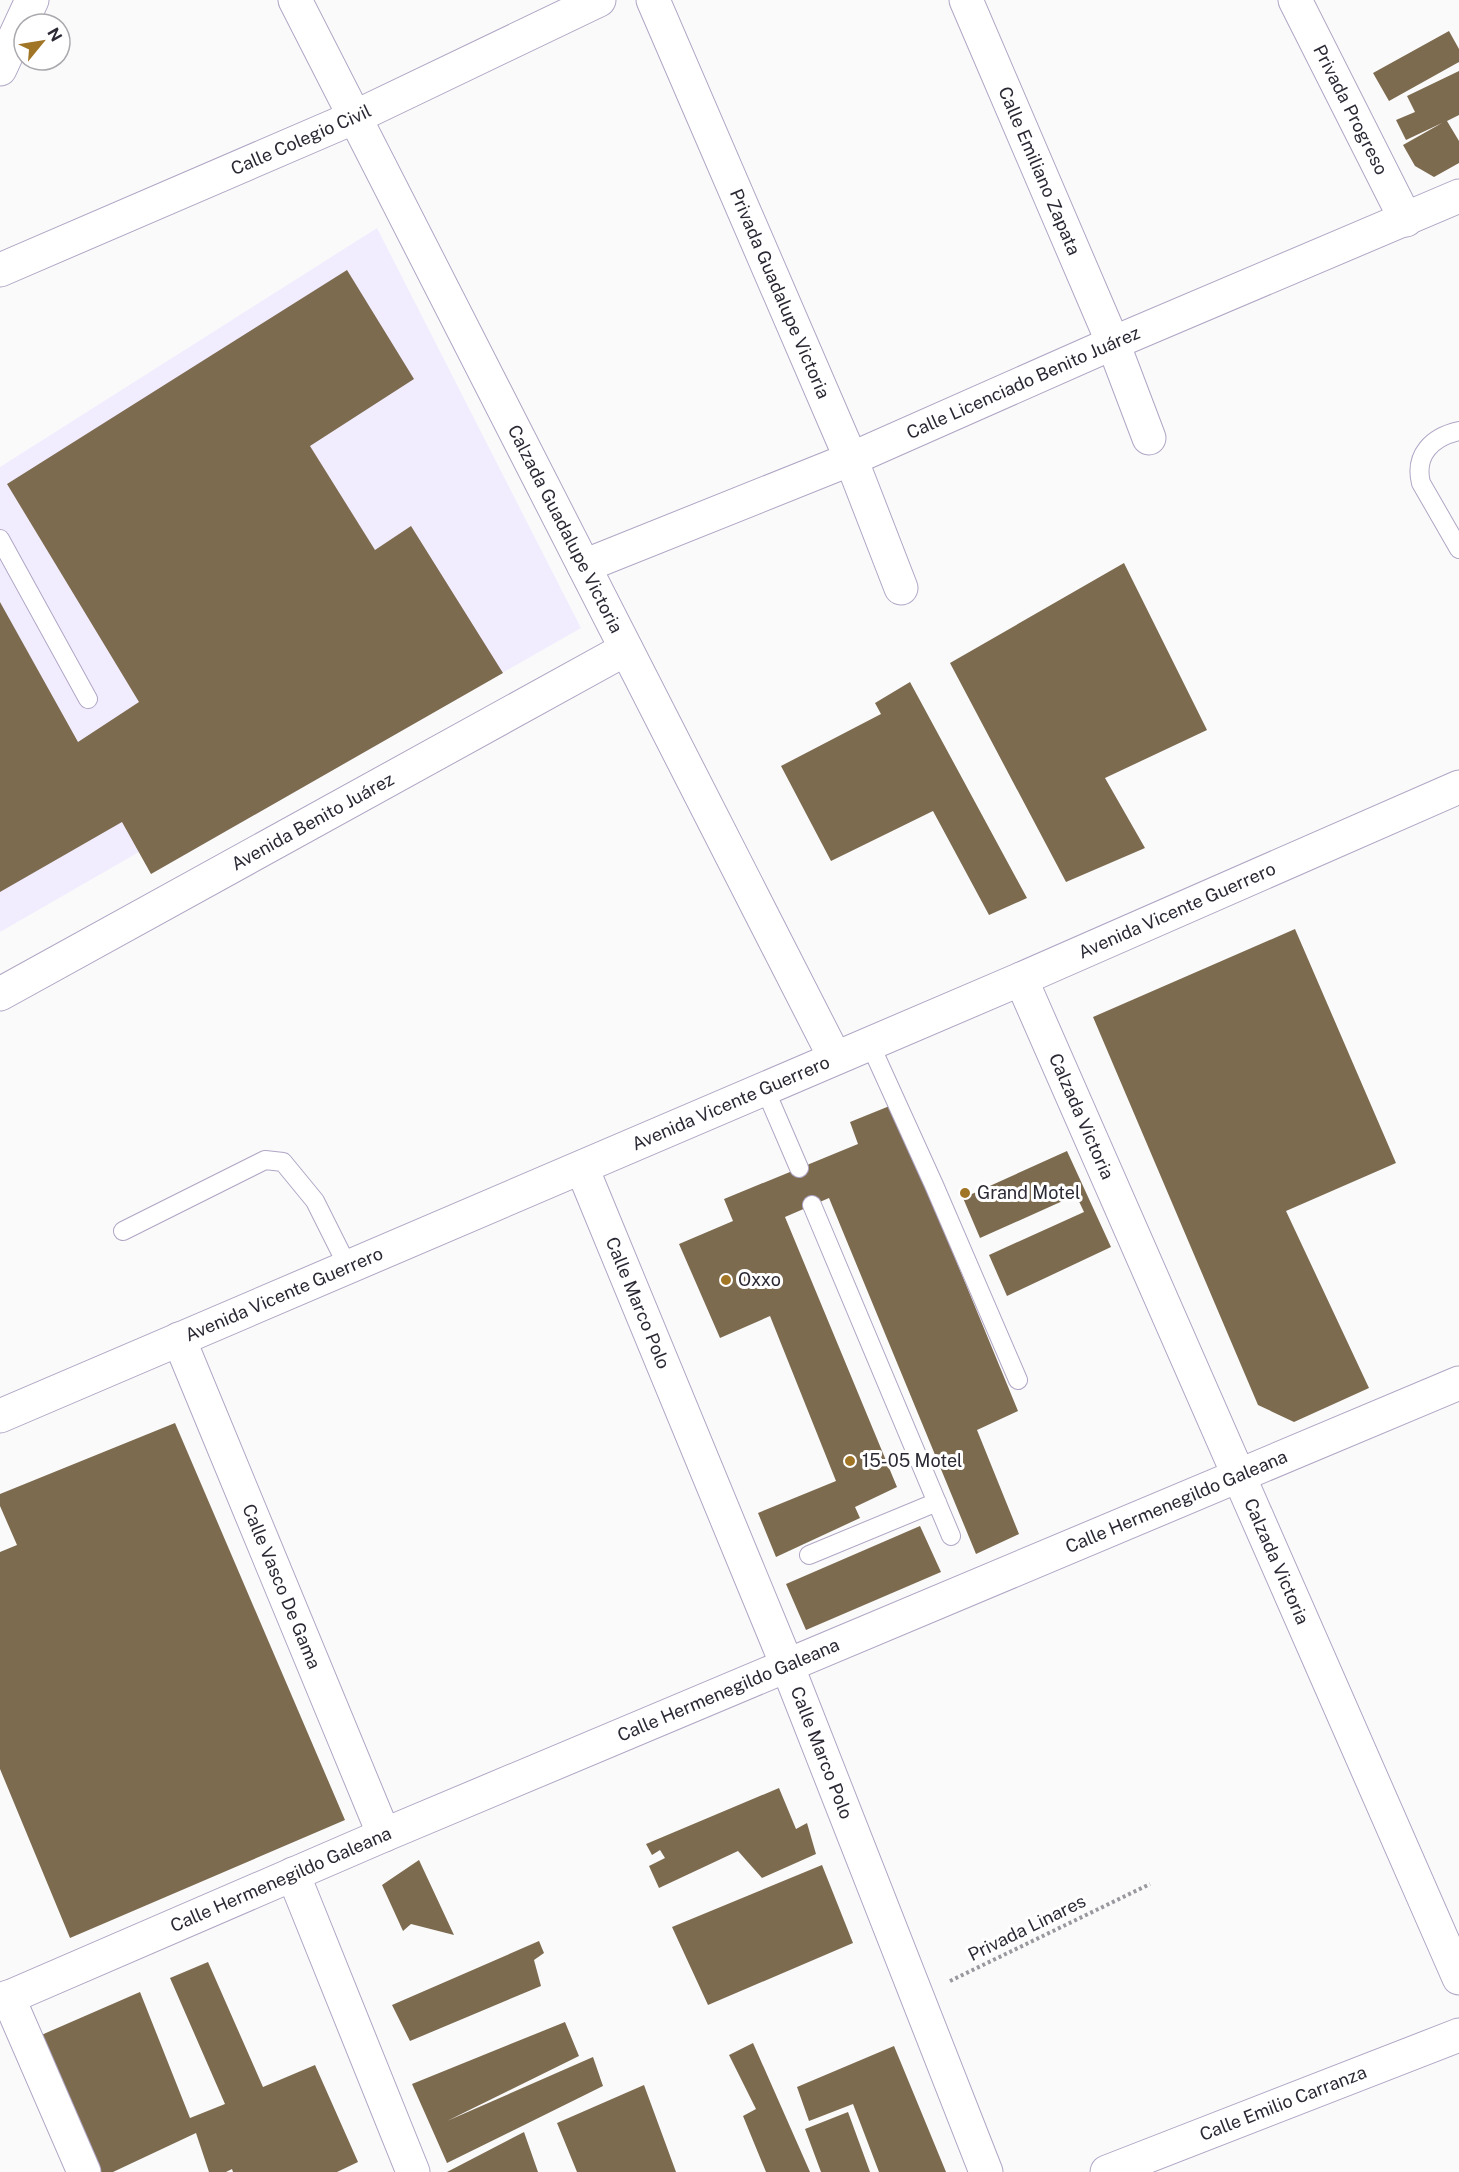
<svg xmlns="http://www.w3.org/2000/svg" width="1459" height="2172" font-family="'Public Sans',sans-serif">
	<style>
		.built { fill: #f2edfe }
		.building { fill: #7d6b50 }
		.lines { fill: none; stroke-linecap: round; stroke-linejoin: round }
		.lane-casing { stroke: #b0a6c5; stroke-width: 20 }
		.street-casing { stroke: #b0a6c5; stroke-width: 35 }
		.secondary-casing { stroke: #b0a6c5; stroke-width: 35 }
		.path { stroke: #99989e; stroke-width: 4; stroke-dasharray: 3 3; stroke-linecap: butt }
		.lane { stroke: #fff; stroke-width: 18 }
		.street { stroke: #fff; stroke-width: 33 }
		.secondary { stroke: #fff; stroke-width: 33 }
		.poi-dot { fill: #a17526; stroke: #fff; stroke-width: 2 }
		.labels { text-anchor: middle; stroke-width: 6; stroke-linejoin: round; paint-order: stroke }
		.street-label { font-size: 18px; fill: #2c2935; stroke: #fff }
		.poi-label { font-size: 18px; fill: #2c2935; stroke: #fff; text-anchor: start }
	</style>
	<rect width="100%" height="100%" fill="#fafafa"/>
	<!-- built -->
	<path class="built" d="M377,228L581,628L151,874L139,852L0,932V467Z"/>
	<!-- building -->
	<path class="building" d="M1449,31L1459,49V62L1389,101L1373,73Z
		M1459,71V115L1447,121L1459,141V163L1434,177L1415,166L1403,145L1442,123L1406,140L1396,120L1415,112L1407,96Z
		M347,270L414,379L310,446L375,550L411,526L503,673L151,874L122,822L0,892V602L78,742L139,702L7,484Z
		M1124,563L1207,730L1105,778L1145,848L1066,882L950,663Z
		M910,682L1027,898L989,915L933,811L831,861L781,766L881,714L875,703Z
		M1295,929L1396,1163L1286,1211L1369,1388L1294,1422L1258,1405L1093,1017Z
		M892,1105L1018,1411L977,1430L1019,1534L976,1554L829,1198L785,1217L897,1487L855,1507L860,1518L776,1557L758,1513L836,1481L770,1316L720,1338L679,1244L733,1221L724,1199L858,1144L850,1122Z
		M1067,1151L1111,1247L1007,1296L989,1255L1084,1212L1076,1195L980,1238L963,1198Z
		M175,1423L345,1820L70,1938L0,1769V1552L17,1545L0,1506V1494Z
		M920,1526L941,1572L806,1630L786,1584Z
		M779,1788L796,1829L807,1823L816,1854L762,1878L738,1851L659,1888L649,1866L665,1858L660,1850L652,1855L646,1844Z
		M419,1860L454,1935L411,1924L403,1931L382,1885Z
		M822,1865L853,1943L708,2005L672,1927Z
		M539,1941L544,1953L534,1960L541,1986L410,2041L392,2005Z
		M208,1962L263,2087L315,2065L358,2162L337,2172H233L232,2169L226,2172H209L196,2133L113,2172H99L39,2036L140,1992L190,2118L225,2104L170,1978Z
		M565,2022L579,2056L447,2121L593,2057L603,2086L447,2163L412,2084Z
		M753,2043L810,2172H766L743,2116L756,2109L729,2055Z
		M894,2046L946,2172H879L853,2104L809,2121L797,2087Z
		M644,2085L676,2172H577L557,2123Z
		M848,2112L870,2172H821L805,2129Z
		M524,2132L538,2172H447Z"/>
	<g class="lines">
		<!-- lane casing -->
		<g class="lane-casing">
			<path id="lane" d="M1459,431C1432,437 1414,455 1421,483L1459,549
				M0,539L88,699
				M870,1044L934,1185L1018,1380
				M765,1089L799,1168
				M812,1205L951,1536
				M123,1231L265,1160L283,1162L315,1201L348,1267
				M809,1555L937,1502"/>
		</g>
		<!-- street casing -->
		<g class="street-casing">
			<g id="street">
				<path id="s1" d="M295,0L835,1058"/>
				<path id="s2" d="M653,0L851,459L901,588"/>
				<path id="s3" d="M966,0L1113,343L1149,438"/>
				<path id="s4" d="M1295,0L1406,220"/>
				<path id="s5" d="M0,270L355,117L599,0"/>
				<path id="s6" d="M584,566L851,459L1113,343L1459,196"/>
				<path id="s7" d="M1021,979L1459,1978"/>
				<path id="s8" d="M0,994L626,649"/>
				<path id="s9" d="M582,1168L787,1665L986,2172"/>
				<path id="s10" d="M179,1339L384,1835"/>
				<path d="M293,1874L413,2172"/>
				<path d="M8,1997L84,2172"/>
				<path id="s11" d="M0,2001L384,1835L1459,1383"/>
				<path id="s12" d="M1107,2172L1459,2035"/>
			</g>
		</g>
		<!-- secondary casing -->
		<g class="secondary-casing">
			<g id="secondary">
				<path d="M0,69L32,0"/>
				<path id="s13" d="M0,1416L1021,979L1459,787"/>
			</g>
		</g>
		<!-- path -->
		<path class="path" d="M950,1981L1150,1884"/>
		<!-- lane -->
		<use href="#lane" class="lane"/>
		<!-- street -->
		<use href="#street" class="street"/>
		<!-- secondary -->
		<use href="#secondary" class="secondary"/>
	</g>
	<!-- markers -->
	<g class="poi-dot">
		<circle cx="965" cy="1193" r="6"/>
		<circle cx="726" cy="1280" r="6"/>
		<circle cx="850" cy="1461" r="6"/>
	</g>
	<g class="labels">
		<!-- street labels -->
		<g class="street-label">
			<text dy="6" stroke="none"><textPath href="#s4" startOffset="123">Privada Progreso</textPath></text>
			<text dy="6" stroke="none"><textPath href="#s5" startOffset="328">Calle Colegio Civil</textPath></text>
			<text dy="6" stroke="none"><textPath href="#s3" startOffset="186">Calle Emiliano Zapata</textPath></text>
			<text dy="6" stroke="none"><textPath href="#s2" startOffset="320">Privada Guadalupe Victoria</textPath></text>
			<text dy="6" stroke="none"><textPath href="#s6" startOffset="476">Calle Licenciado Benito Juárez</textPath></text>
			<text dy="6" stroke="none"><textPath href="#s1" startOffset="594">Calzada Guadalupe Victoria</textPath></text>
			<text dy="6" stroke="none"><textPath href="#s8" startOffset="357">Avenida Benito Juárez</textPath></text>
			<text dy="6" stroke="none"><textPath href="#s13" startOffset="1281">Avenida Vicente Guerrero</textPath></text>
			<text dy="6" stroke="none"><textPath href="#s13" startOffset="795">Avenida Vicente Guerrero</textPath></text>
			<text dy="6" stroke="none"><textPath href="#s7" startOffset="150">Calzada Victoria</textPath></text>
			<text dy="6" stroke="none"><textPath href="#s13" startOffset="309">Avenida Vicente Guerrero</textPath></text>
			<text dy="6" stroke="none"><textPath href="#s9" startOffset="146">Calle Marco Polo</textPath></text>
			<text dy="6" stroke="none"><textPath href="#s11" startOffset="1278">Calle Hermenegildo Galeana</textPath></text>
			<text dy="6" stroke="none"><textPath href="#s7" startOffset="636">Calzada Victoria</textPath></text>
			<text dy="6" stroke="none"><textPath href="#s10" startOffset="268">Calle Vasco De Gama</textPath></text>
			<text dy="6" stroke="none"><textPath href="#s11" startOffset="792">Calle Hermenegildo Galeana</textPath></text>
			<text dy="6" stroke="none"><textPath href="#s9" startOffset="632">Calle Marco Polo</textPath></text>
			<text dy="6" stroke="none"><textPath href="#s11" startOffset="306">Calle Hermenegildo Galeana</textPath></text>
			<text transform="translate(1027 1928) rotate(-26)" y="6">Privada Linares</text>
			<text dy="6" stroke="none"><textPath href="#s12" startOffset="189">Calle Emilio Carranza</textPath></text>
		</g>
		<!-- poi labels -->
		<g class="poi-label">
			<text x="977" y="1199">Grand Motel</text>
			<text x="738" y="1286">Oxxo</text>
			<text x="862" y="1467">15-05 Motel</text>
		</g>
	</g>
	<!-- north arrow -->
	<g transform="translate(42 42) rotate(60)"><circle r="28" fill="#ffffff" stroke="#aba9ae" stroke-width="1.5"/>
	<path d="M0-4.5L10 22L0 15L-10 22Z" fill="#a17526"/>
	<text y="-9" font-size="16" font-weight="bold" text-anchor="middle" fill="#2c2935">N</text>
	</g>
</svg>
